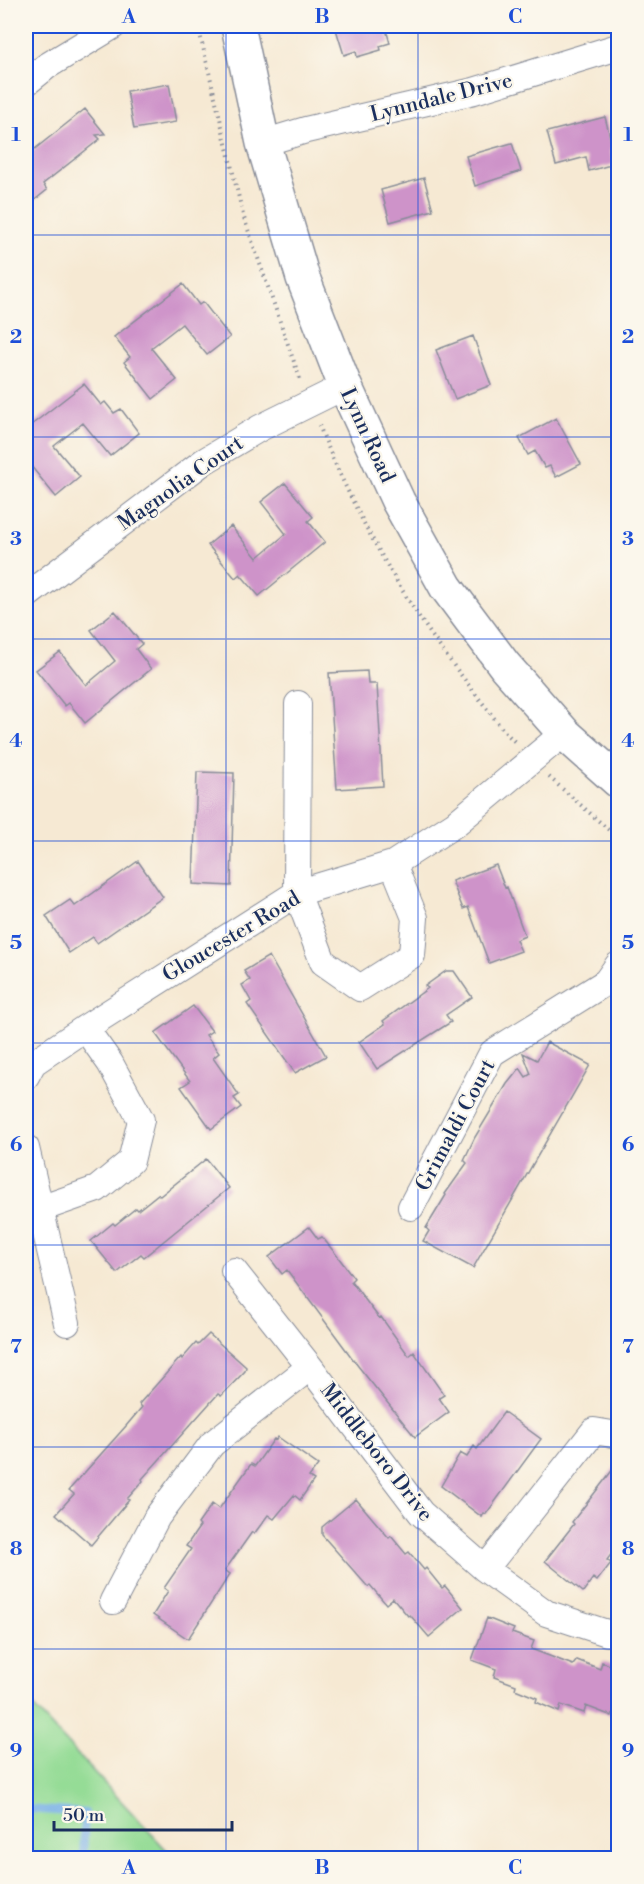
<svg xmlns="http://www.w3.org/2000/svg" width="644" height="1884" font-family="'Libre Bodoni',serif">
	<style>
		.green { fill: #95dc96; stroke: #58867a; stroke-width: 1.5 }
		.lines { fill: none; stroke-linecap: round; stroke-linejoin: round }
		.stream { stroke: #76afe6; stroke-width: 8 }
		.building { fill: #ce93c9 }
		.street-casing { stroke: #888c98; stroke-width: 28 }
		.secondary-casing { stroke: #888c98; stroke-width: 36 }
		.path { stroke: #888c98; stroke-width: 4; stroke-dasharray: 1.5 4.5; stroke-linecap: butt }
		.street { stroke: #fff; stroke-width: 26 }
		.secondary { stroke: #fff; stroke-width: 33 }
		.grid { fill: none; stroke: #1d4ed8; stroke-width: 1.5; stroke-opacity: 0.55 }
		.labels { text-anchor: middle; stroke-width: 4.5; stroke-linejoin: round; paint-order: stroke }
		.street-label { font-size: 21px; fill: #1b2f5e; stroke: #fbf7ec }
		.neatline { fill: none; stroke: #1d4ed8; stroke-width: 2 }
		.grid-label { font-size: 20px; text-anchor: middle; font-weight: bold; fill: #1d4ed8 }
	</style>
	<rect width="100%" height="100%" fill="#fbf7ec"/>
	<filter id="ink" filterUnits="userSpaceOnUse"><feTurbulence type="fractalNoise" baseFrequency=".0167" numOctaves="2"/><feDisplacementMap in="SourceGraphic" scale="12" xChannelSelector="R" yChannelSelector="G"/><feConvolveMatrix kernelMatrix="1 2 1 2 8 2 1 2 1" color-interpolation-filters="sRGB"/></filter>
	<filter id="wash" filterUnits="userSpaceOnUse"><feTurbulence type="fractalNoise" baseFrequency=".008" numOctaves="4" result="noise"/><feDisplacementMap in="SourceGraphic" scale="24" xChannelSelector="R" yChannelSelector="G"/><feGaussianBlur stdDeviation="1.35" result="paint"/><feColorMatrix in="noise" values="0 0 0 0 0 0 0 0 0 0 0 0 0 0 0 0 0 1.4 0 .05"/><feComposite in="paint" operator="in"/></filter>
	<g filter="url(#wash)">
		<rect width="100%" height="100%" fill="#f6e9d3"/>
		<!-- green -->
		<path class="green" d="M26,1699L174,1858H26Z"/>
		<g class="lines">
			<!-- stream -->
			<path class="stream" d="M26,1809L85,1813L83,1858"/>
		</g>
		<g id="blocks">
			<!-- building -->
			<path class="building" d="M335,26H385L390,43L380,46L381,50L357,57L356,51L344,55Z
				M169,84L176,122L134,129L127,91Z
				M85,109L105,134L96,135L100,139L43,184L47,190L26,207V156Z
				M605,117L613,149L610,150L614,164L589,171L586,157L556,165L547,132Z
				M512,143L521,171L475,186L466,156Z
				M424,178L433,210L390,222L381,190Z
				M183,284L199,305L203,302L230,337L207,355L182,324L151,348L177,380L153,399L124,362L130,357L114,337Z
				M473,336L491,385L455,399L436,350Z
				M84,384L101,405L105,402L114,413L121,409L139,433L110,456L83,423L54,446L80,477L56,497L26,460V429Z
				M556,418L581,464L556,477L550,466L545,468L535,451L528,455L519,438Z
				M285,483L313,517L308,521L325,542L259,596L240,574L235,578L208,545L231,526L257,558L286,534L261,502Z
				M115,611L142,644L136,649L151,669L85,723L69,703L65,706L36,670L60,652L86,685L115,661L91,630Z
				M367,671L368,684H377L383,786L337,789L329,673Z
				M197,772L234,773L231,886L193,884Z
				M138,861L163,897L97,943L93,937L69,953L46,916L70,900L75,906Z
				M496,865L505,888L507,887L525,936L516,940L521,951L489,963L468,907L463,909L452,881Z
				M269,956L326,1056L295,1073L247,1004L251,1001L242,985L250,980L244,971Z
				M446,971H454L472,997L446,1015L451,1022L377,1069L359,1042L385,1024L383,1021L428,988L425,986Z
				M193,1006L212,1031L206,1035L219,1053L213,1058L239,1095L234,1098L241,1107L211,1129L181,1087L190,1081L155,1033Z
				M547,1042L590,1065L473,1268L423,1241L429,1231L426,1228L446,1195L445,1194L467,1163L464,1160L475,1137L507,1084L520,1068L526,1077L531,1074L523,1053L537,1060Z
				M206,1159L229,1188L144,1257L141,1254L117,1273L91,1241L113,1223L115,1225L136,1208L138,1210L158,1194L160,1196Z
				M309,1227L318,1239L322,1237L335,1253L354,1278L351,1281L379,1318L381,1317L409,1356L414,1352L444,1395L439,1398L449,1412L415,1437L358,1366L287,1270L282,1274L269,1257Z
				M209,1334L246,1367L245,1371L221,1396L218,1394L142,1479L143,1481L127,1499L129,1500L91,1545L56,1514L74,1494L69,1490L126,1426L142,1407L139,1404L181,1357L182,1359L196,1343L198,1345Z
				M504,1412L541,1439L486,1514L484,1513L482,1517L441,1486L460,1453L467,1457L474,1446L477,1449Z
				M278,1437L318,1465L309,1477L314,1480L300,1500L294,1495L274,1519L268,1515L254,1534L252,1532L225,1570L230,1574L188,1639L153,1615L168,1591L164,1588L191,1549L186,1546L200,1526L198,1524L212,1504L219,1509L251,1464L255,1466L274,1439L276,1440Z
				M618,1463V1545L607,1560L611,1563L597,1581L593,1578L583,1592L545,1561L574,1524L572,1522Z
				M356,1499L389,1538L391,1536L406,1554L409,1552L424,1570L426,1568L442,1588L445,1586L463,1608L429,1637L410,1615L408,1616L393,1598L386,1604L370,1585L368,1587L322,1535V1527Z
				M487,1618L514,1629L512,1633L534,1641L531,1649L573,1665L577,1660L600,1669L602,1662L618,1668V1699L612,1716L586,1706L584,1713L561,1705L559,1712L536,1702L537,1698L515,1689L516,1685L494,1677L496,1669L472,1660Z"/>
		</g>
	</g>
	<g filter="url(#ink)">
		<use href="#blocks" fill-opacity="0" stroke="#888c98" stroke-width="1.5"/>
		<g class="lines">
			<!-- street casing -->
			<g class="street-casing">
				<path id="street" d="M26,83L47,66L113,26
					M263,143L306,130L474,91L618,47
					M26,596L203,462L260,428L345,386
					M298,704L297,893L323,962L360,988L412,955L415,918L393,864
					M26,1076L33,1063L85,1028L297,893L393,864L455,824L564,733
					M26,1148L67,1323
					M411,1207L492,1053L606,982L618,965
					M40,1209L97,1189L131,1161L141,1120L110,1063L85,1028
					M234,1271L310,1367
					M485,1569L594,1431L618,1435
					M113,1601L157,1517L212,1444L310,1367L421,1513L485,1569L546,1613L607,1633L618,1632"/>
			</g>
			<!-- secondary casing -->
			<g class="secondary-casing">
				<path id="secondary" d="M238,26L263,143L303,278L345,386L398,501L446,587L505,666L564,733L618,781"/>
			</g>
			<!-- path -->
			<path class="path" d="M198,26L243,215L301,382
				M319,425C349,501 390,576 437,643C459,673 482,702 504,731L516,743
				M549,777L618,838"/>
			<!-- street -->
			<use href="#street" class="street"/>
			<!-- secondary -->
			<use href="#secondary" class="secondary"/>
		</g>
	</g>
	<!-- grid -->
	<path class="grid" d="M226,26V1858M418,26V1858M26,235H618M26,437H618M26,639H618M26,841H618M26,1043H618M26,1245H618M26,1447H618M26,1649H618"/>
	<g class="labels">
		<!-- street labels -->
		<g class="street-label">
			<text transform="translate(441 97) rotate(-14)" y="7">Lynndale Drive</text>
			<text transform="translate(368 435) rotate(65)" y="7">Lynn Road</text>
			<text transform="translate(180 483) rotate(-35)" y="7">Magnolia Court</text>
			<text transform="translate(231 936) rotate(-31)" y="7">Gloucester Road</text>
			<text transform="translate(455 1125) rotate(-62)" y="7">Grimaldi Court</text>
			<text transform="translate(377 1452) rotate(52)" y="7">Middleboro Drive</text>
		</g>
	</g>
	<!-- margin -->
	<rect width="644" height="1884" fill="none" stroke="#fbf7ec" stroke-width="66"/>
	<!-- scale -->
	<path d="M54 1821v9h178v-9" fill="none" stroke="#1b2f5e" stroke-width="3"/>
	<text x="63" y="1821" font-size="18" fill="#1b2f5e" stroke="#fbf7ec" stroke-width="4.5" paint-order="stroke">50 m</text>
	<rect x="33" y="33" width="578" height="1818" class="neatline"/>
	<g class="grid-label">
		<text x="129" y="23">A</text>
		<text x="322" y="23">B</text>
		<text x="515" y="23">C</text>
		<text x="16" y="141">1</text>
		<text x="628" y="141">1</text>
		<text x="16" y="343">2</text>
		<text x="628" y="343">2</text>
		<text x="16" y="545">3</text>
		<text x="628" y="545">3</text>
		<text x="16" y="747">4</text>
		<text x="628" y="747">4</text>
		<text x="16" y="949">5</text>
		<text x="628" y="949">5</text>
		<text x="16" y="1151">6</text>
		<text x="628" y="1151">6</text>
		<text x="16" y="1353">7</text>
		<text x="628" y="1353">7</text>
		<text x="16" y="1555">8</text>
		<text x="628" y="1555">8</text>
		<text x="16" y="1757">9</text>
		<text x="628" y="1757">9</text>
		<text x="129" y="1874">A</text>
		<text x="322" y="1874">B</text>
		<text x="515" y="1874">C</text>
	</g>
</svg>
